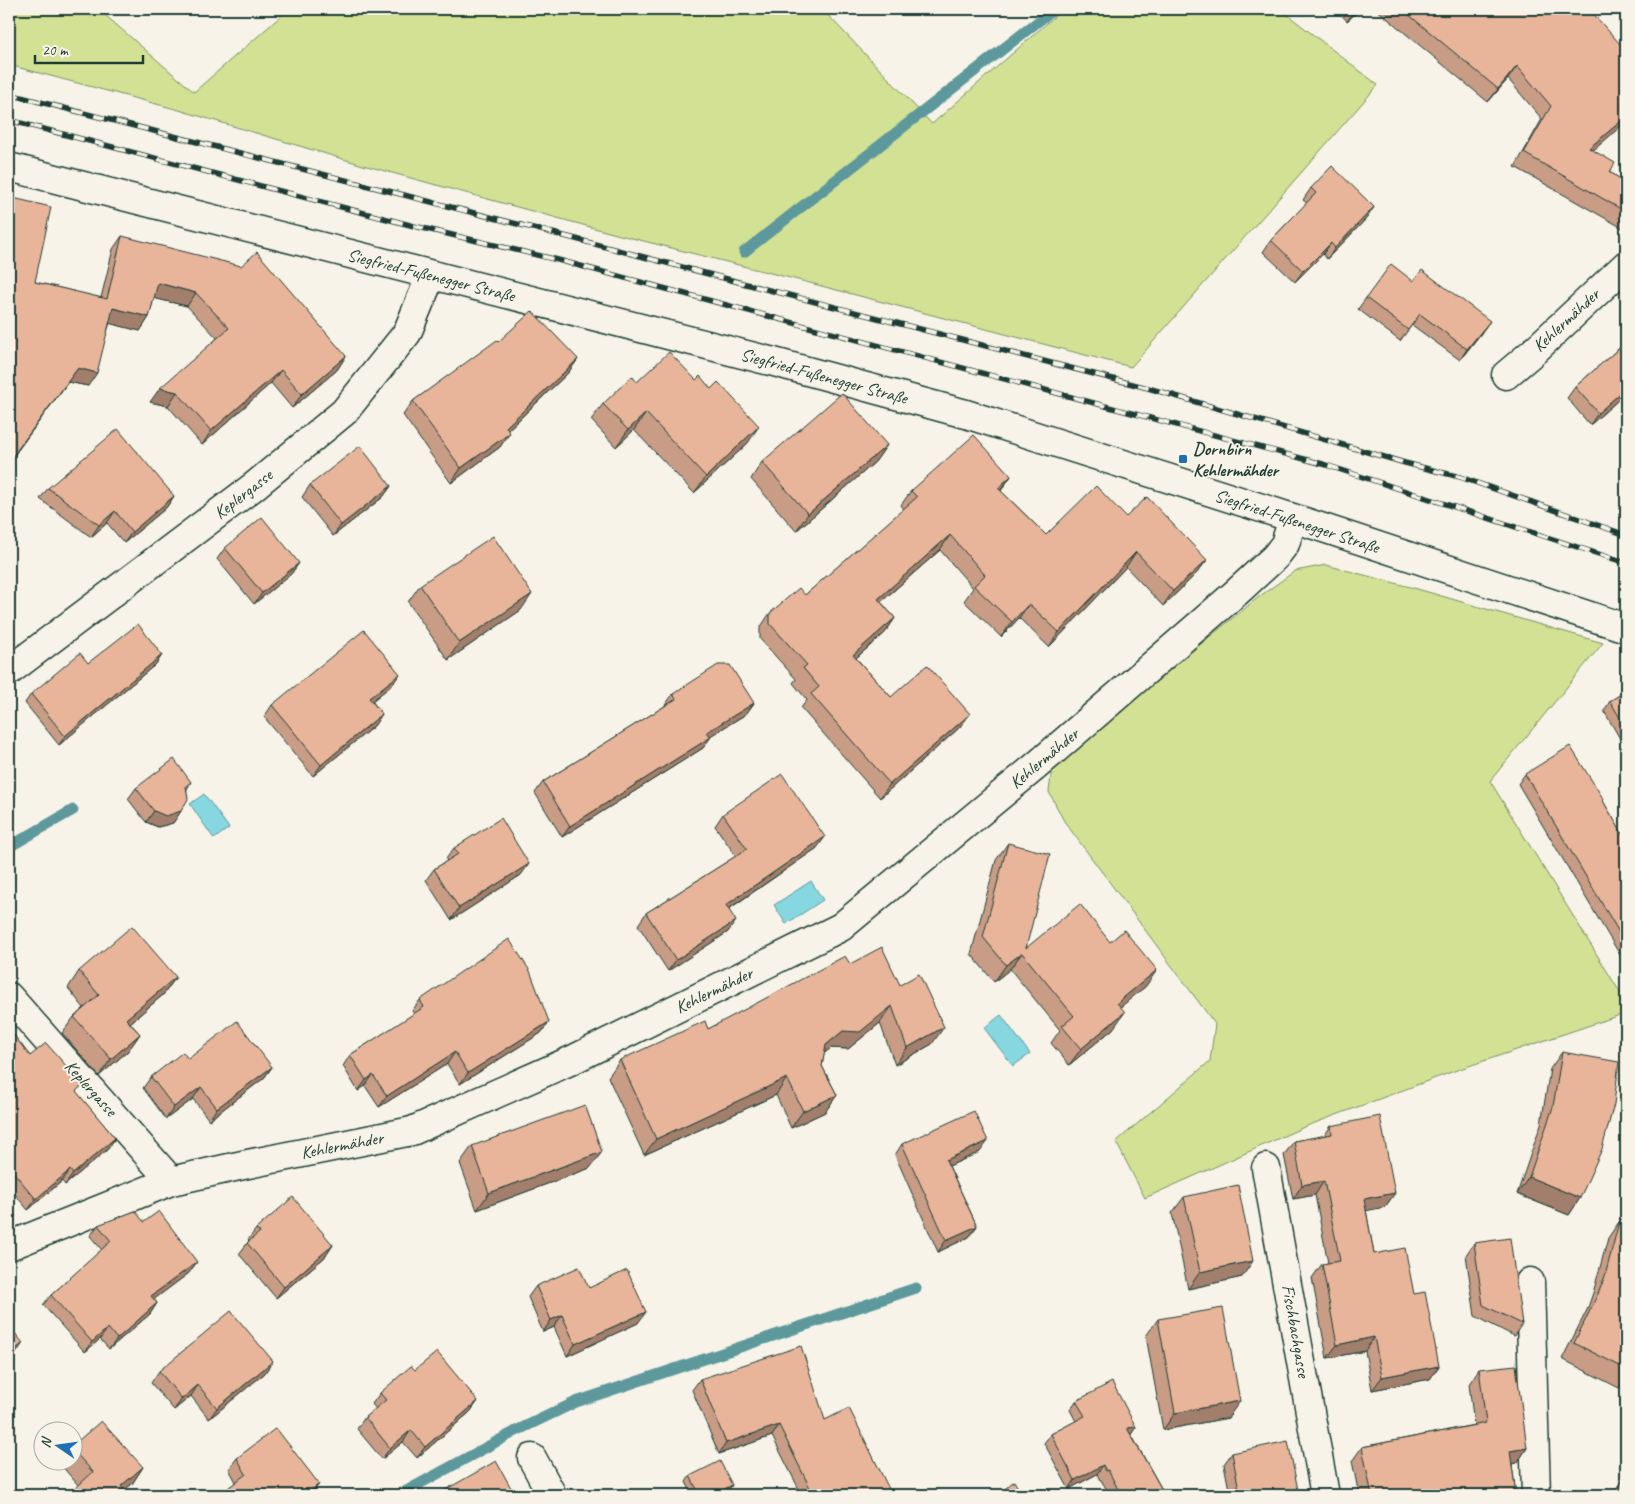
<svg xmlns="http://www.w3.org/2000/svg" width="1635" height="1504" font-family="Caveat,sans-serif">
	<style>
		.green { fill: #d3e194; stroke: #798f64 }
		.water { fill: #87d7e1; stroke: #5d999c }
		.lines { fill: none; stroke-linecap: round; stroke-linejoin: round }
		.stream { stroke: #5d999c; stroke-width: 11 }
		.street-casing { stroke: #1f3d34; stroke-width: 31 }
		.street { stroke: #f7f3e8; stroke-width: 28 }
		.rail-casing { stroke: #1f3d34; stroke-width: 5.5 }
		.rail { stroke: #f7f3e8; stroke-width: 4; stroke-dasharray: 11; stroke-linecap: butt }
		.wall { fill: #c89c85; stroke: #1f3d34 }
		.shaded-wall { fill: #a27f6c; stroke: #1f3d34 }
		.building { fill: #e8b59b; stroke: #1f3d34 }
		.poi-dot { fill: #1f6fb2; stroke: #f7f3e8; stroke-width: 2 }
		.labels { text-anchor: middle; stroke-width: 4; stroke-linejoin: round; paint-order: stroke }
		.street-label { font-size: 18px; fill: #1f3d34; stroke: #f7f3e8 }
		.poi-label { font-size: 18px; font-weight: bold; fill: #1f3d34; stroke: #f7f3e8; text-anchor: start }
	</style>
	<rect width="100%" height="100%" fill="#f7f3e8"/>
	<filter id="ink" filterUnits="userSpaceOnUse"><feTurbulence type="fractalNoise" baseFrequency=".02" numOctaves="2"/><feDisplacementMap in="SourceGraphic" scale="10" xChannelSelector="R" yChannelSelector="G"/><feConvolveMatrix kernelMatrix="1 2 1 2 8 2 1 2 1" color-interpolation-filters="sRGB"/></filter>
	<g filter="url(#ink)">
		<!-- green -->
		<path class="green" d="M9,9H98L194,92L289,9H822L932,124L1063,9H1280L1378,85L1131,367L806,282L616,234L363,165L179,110L9,65Z
			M1326,565L1414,588L1603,643L1490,781L1626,1002V1013L1457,1070L1304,1127L1145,1198L1116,1142L1210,1061L1215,1024L1064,821L1049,792L1052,767L1064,755L1260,596L1295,571Z"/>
		<!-- water -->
		<path class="water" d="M204,794L229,828L214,839L190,804Z
			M811,881L823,900L786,924L774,905Z
			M1001,1015L1030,1054L1013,1066L984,1028Z"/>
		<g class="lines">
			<!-- stream -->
			<path class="stream" d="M744,252L1054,9
				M9,847L73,810
				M399,1495L516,1431L576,1402L916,1288"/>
			<!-- street casing -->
			<g class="street-casing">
				<path id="street" d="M9,167L774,362L966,414L1293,518L1626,628
					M1506,375L1532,353L1626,265
					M9,671L253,487L344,412L407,333L431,275
					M9,997L171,1181
					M1266,1168L1325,1495
					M9,1246L171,1181L243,1165L412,1131L572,1060L841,927L1036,766L1237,592L1275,557L1285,544L1293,518
					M1530,1282L1536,1495
					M532,1458L552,1495"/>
			</g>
			<!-- street -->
			<use href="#street" class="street"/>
			<!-- rail casing -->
			<g class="rail-casing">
				<path id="rail" d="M9,94L572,238L750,285L1148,388L1405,463L1460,477L1626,535
					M9,120L414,226L558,260L1323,464L1626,563"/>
			</g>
			<!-- rail -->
			<use href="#rail" class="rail"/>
		</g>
		<!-- wall -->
		<path class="wall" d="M1336,9H1361L1347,21Z
			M1376,9H1589L1593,151L1610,172L1626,183V230L1515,167L1542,119L1508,79L1488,102Z
			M1311,188L1374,207L1366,219L1327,259L1323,254L1295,282L1263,252L1271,240L1307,203L1303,200Z
			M9,197L35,282L101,298L113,249L122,236L346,356L337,370L292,408L271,383L202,445L168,406L150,402L217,338L187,306L154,298L149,317L140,331L110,323L88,386L68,382L9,462Z
			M1413,281L1482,332L1460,360L1412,325L1400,341L1358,309L1366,298Z
			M498,342L578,359L568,373L508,430L500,447L451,483L403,415L413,401Z
			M1626,342V393L1590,425L1567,398L1575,387Z
			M637,382L748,443L694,493L634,430L616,447L591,420L603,404Z
			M887,445L875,462L796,531L751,479L762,462Z
			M1011,476L1001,491L1046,535L1126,517L1207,560L1196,574L1163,606L1126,567L1049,647L1019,618L1001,637L964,601L973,588L940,550L881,602L895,618L885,633L856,658L891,697L970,714L959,728L880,798L801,708L807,700L793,683L796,679L760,639V628L770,613L805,595L904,509L901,505L911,491Z
			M310,485L391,486L383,497L333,536L302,497Z
			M48,488L174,496L166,508L124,543L107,523L91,537L40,499Z
			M225,548L299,563L291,574L254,604L217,559Z
			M420,585L521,610L448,660L408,602Z
			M162,655L156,664L59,745L25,703L31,694L88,663Z
			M392,685L372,701L382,714L374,726L313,776L264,717L272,705Z
			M1626,691V749L1604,711L1610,701Z
			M673,694L754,703L746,714L710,736L703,748L562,837L535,793L543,782L665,706V705Z
			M1525,774L1604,800L1603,801L1626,840V965L1518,784Z
			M191,782L187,789L181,811L173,823L158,827L146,822L128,799L136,788Z
			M723,814L817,848L729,909L728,932L668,971L638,925L646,913L736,856L715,826Z
			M1008,843L1026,948L1110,942L1146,986L1120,1007L1113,1029L1069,1065L1051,1043L1060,1030L1010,969L994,982L971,954L996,860Z
			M454,848L521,875L451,920L426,880L434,869L447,861L446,859Z
			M850,964L900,985L932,1044L895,1065L880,1023L848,1049L831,1048L824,1053L822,1066L837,1095L825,1112L791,1128L776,1095L644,1155L608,1077L620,1060L708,1029Z
			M79,971L176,977L164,994L130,1023L140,1034L128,1051L99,1076L62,1033L74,1017L84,1008L68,988Z
			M420,1000L549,1022L541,1033L460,1084L447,1064L379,1107L365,1086L358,1091L343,1066L350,1055L414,1014L412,1011Z
			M9,1029L30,1056L77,1093L115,1138L108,1149L65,1185L62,1181L28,1210L9,1187Z
			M1562,1052L1580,1198L1569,1215L1517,1194L1541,1124L1550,1069Z
			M188,1059L272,1067L264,1078L209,1120L193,1099L166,1119L143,1088L151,1077Z
			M1331,1126L1395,1193L1385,1207L1366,1210L1374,1254L1414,1294L1439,1366L1430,1379L1372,1390L1365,1351L1327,1358L1312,1278L1322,1264L1328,1263L1315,1195L1293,1199L1284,1155L1294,1141L1324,1136Z
			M902,1144L980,1152L949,1166L977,1226L969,1237L938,1252L895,1155Z
			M472,1146L590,1168L477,1210L460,1163Z
			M1184,1197L1242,1277L1188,1289L1172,1213Z
			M1619,1222L1626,1223V1378L1619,1388L1562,1359L1587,1310L1593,1293L1608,1238Z
			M98,1225L189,1273L154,1299L157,1303L150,1314L109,1349L100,1339L85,1352L43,1305L51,1295L102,1250L90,1236Z
			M256,1229L333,1245L325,1257L276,1298L239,1254L249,1241L248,1240Z
			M1474,1243L1522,1324L1514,1336L1475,1316L1466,1255Z
			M536,1286L589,1288L638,1323L567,1356L554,1327L543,1332L528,1297Z
			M1158,1319L1228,1418L1163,1430L1146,1336Z
			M1479,1369L1527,1448L1517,1463L1512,1464L1516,1495H1359L1352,1461L1362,1447L1474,1425L1469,1384Z
			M415,1370L478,1401L470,1412L417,1458L403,1442L382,1459L357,1429L365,1417L376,1409L372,1404L380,1393Z
			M159,1371L265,1373L209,1419L191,1396L174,1410L151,1383Z
			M700,1379L825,1420L892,1495H802L772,1436L719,1454L692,1390Z
			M1076,1401L1136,1427L1131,1434L1165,1495H1110L1101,1480H1100L1097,1474L1069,1489L1044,1443L1051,1434L1076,1421L1070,1410Z
			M72,1446L143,1467L132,1484L124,1490L79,1486L60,1464L61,1462H72Z
			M1232,1453L1299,1495H1230L1224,1464Z
			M237,1458L319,1484L311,1495H219L236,1482L229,1469Z
			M1626,1472V1495H1613Z
			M690,1476L732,1485L728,1491L720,1495H686L691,1492L686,1482Z"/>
		<!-- shaded-wall -->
		<path class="shaded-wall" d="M1356,9H1361L1347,21Z
			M1517,66L1508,79L1488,102L1498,89Z
			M1626,117V122L1580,162L1589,148Z
			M1374,207L1366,219L1327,259L1335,248Z
			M1331,243L1323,254L1295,282L1303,271Z
			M158,283L196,293L187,306L148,297Z
			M113,308L149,317L140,331L104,322Z
			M1490,321L1482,332L1460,360L1467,349Z
			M346,356L337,370L292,408L302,394Z
			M578,359L568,373L496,441L506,427Z
			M78,368L97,373L88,386L68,382L9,462Z
			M281,370L271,383L202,445L211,431Z
			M160,388L177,392L168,406L150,402Z
			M1626,388V393L1590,425L1598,413Z
			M646,413L634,430L616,447L628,430Z
			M759,426L748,443L694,493L706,477Z
			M510,433L500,447L451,483L461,468Z
			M887,445L875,462L796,531L808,514Z
			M1011,476L1000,491L998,488Z
			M391,486L383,497L333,536L341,525Z
			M174,496L166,508L124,543L132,532Z
			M115,511L107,523L91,537L99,525Z
			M950,535L940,550L868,613L878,599Z
			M1136,552L1126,567L1049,647L1059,632Z
			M1207,560L1196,574L1163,606L1173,591Z
			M299,563L291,574L254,604L262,593Z
			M532,594L521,610L448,660L459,643Z
			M1029,604L1019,618L1001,637L1012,622Z
			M895,618L885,633L843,669L853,655Z
			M162,655L156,664L59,745L65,736Z
			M400,674L392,685L361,710L369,698Z
			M754,703L746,714L699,743L707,732Z
			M382,714L374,726L313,776L321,765Z
			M970,714L959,728L880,798L890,784Z
			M711,737L703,748L562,837L570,826Z
			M154,811H181L173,823L158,827L146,822Z
			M825,837L817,848L718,916L726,905Z
			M529,864L521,875L451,920L459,908Z
			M736,921L728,932L668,971L676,960Z
			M1022,953L1010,969L994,982L1006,965Z
			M1157,970L1146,986L1105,1020L1117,1003Z
			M176,977L164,994L115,1036L126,1019Z
			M892,1006L880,1023L848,1049L831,1048L815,1061L826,1045L843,1031Z
			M1125,1012L1113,1029L1069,1065L1081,1049Z
			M549,1022L541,1033L460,1084L468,1073Z
			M944,1027L932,1044L895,1065L907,1048Z
			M140,1034L128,1051L99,1076L111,1059Z
			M455,1052L447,1064L379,1107L387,1096Z
			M272,1067L264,1078L209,1120L217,1108Z
			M373,1075L365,1086L358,1091L366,1080Z
			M787,1078L776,1095L644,1155L656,1139Z
			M201,1087L193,1099L166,1119L174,1107Z
			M837,1095L825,1112L791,1128L803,1111Z
			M115,1138L108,1149L65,1185L73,1174Z
			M988,1141L980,1152L938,1171L946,1160Z
			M602,1152L590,1168L477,1210L489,1193Z
			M70,1170L62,1181L28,1210L36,1199Z
			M1529,1177L1580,1198L1569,1215L1517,1194Z
			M1324,1181L1315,1195L1293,1199L1302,1185Z
			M1395,1193L1385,1207L1355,1213L1364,1199Z
			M977,1226L969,1237L938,1252L946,1240Z
			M333,1245L325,1257L276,1298L284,1287Z
			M1253,1261L1242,1277L1188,1289L1200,1272Z
			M197,1262L189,1273L144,1307L151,1296Z
			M157,1303L150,1314L109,1349L117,1339Z
			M646,1312L638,1323L567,1356L575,1344Z
			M562,1315L554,1327L543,1332L551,1320Z
			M108,1328L100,1339L85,1352L92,1342Z
			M1374,1337L1365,1351L1327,1358L1337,1345Z
			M23,1343L15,1355L9,1360V1355Z
			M273,1361L265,1373L209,1419L217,1408Z
			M1439,1366L1430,1379L1372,1390L1382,1377Z
			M198,1385L191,1396L174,1410L182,1399Z
			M478,1401L470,1412L417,1458L425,1447Z
			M1240,1401L1228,1418L1163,1430L1175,1413Z
			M779,1425L772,1436L719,1454L726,1443Z
			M1136,1427L1130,1436L1127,1428Z
			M411,1430L403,1442L382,1459L390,1448Z
			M1527,1448L1517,1463L1499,1466L1510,1451Z
			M1103,1465L1097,1474L1069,1489L1075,1480Z
			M143,1467L132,1484L118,1495L121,1486Z
			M319,1484L311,1495H305Z
			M732,1485L728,1491L720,1495H713Z"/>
		<!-- building -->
		<path class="building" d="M1402,9H1589L1620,44L1626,38V117L1589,148L1615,163L1610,172L1626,183V212L1524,153L1551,106L1517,66L1498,89Z
			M1332,166L1374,207L1335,248L1331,243L1303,271L1271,240L1316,193L1311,188Z
			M9,197L51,207L35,282L107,299L122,236L241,266L257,252L346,356L302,394L281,370L211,431L177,392L160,388L229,328L196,293L158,283L149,317L113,308L97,373L78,368L12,457L9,455Z
			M1391,264L1413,281L1422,270L1490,321L1467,349L1420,314L1408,330L1366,298Z
			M532,311L578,359L506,427L510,433L461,468L413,401L497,340L498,342Z
			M1626,342V388L1598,413L1575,387Z
			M669,352L696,380L700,376L711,389L718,382L759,426L706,477L646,413L628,430L603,404L632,376L637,382Z
			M842,393L887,445L808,514L762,462Z
			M118,429L174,496L132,532L115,511L99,525L48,488Z
			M974,435L1011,476L998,488L1046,535L1096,486L1126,517L1147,497L1207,560L1173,591L1136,552L1059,632L1029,604L1012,622L974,586L985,575L950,535L878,599L895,618L853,655L891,697L927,665L970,714L890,784L811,694L819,687L803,668L807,665L770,624V613L799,588L805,595L917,497L911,491Z
			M360,446L391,486L341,525L310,485Z
			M262,517L299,563L262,593L225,548Z
			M493,536L532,594L459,643L420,585Z
			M138,624L162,655L65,736L31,694L80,653L88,663Z
			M364,630L400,674L369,698L382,714L321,765L272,705Z
			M718,665H730L754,703L707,732L711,737L570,826L543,782L676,699L673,694Z
			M1626,691V728L1610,701Z
			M1570,746L1604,800L1603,801L1626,840V944L1525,774Z
			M174,759L191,782L186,786L188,799L181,811L166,816L154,811L136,788Z
			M9,773L12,778L9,780Z
			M782,774L825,837L726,905L736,921L676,960L646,913L747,849L723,814Z
			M501,818L529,864L459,908L434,869L458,854L454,848Z
			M1008,843L1050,854L1026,948L1080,904L1110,942L1124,930L1157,970L1117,1003L1125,1012L1081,1049L1062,1026L1074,1016L1022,953L1006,965L983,937Z
			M132,926L176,977L126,1019L140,1034L111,1059L74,1017L99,995L79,971Z
			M509,939L530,971L549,1022L468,1073L455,1052L387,1096L373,1075L366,1080L350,1055L424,1007L420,1000Z
			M882,947L900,985L919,974L944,1027L907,1048L892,1006L860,1032L843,1031L826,1045L822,1066L837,1095L803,1111L787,1078L656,1139L620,1060L705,1021L708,1029L845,956L850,964Z
			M237,1021L272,1067L217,1108L201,1087L174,1107L151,1077L183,1052L188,1059Z
			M9,1029L30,1056L46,1043L83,1085L76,1091L115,1138L73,1174L70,1170L36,1199L9,1167Z
			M1562,1052L1619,1062L1614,1104L1602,1149L1580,1198L1529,1177L1553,1107Z
			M585,1105L602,1152L489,1193L472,1146Z
			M974,1111L988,1141L946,1160L977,1226L946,1240L902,1144Z
			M1380,1116L1395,1193L1364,1199L1374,1254L1405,1248L1414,1294L1425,1292L1439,1366L1382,1377L1374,1337L1337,1345L1322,1264L1340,1261L1324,1181L1302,1185L1294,1141L1332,1134L1331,1126Z
			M1238,1185L1253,1261L1200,1272L1184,1197Z
			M293,1197L333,1245L284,1287L247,1243L260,1232L256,1229Z
			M135,1211L144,1222L159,1211L197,1262L151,1296L157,1303L117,1339L108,1328L92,1342L51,1295L111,1241L98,1225Z
			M1619,1222L1626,1223V1369L1574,1343L1598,1294L1605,1276Z
			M1510,1238L1522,1324L1483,1305L1474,1243Z
			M579,1267L589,1288L627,1270L646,1312L575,1344L562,1315L551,1320L536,1286Z
			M1223,1308L1240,1401L1175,1413L1158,1319Z
			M231,1311L273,1361L217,1408L198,1385L182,1399L159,1371Z
			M9,1326L23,1343L9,1355Z
			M801,1346L825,1420L849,1408L892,1495H810L813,1494L779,1425L726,1443L700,1379Z
			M437,1352L478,1401L425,1447L411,1430L390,1448L365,1417L386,1400L380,1393L411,1366L415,1370Z
			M1516,1365L1527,1448L1510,1451L1516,1495H1372L1362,1447L1486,1423L1479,1369Z
			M1112,1382L1136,1427L1127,1428L1165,1495H1121L1108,1470L1106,1471L1103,1465L1075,1480L1051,1434L1085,1416L1076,1401Z
			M101,1421L143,1467L121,1486L128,1495H68L93,1472L72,1449V1446Z
			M276,1428L319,1484L305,1495H219L246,1474L237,1458Z
			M1288,1441L1299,1495H1240L1232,1453Z
			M496,1461L515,1495H441L440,1493Z
			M720,1461L732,1485L713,1495H700L690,1476Z
			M1626,1475V1495H1614Z
			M1014,1481L1022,1495H998Z
			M9,1486L17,1495H9Z
			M694,1491L697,1495H686Z"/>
	</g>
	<!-- markers -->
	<rect class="poi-dot" x="1178" y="454" width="10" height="10" rx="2.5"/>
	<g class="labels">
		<!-- street labels -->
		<g class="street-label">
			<text transform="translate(431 275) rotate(14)" y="6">Siegfried-Fußenegger Straße</text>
			<text transform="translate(1566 320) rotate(-43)" y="6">Kehlermähder</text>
			<text transform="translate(824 376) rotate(15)" y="6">Siegfried-Fußenegger Straße</text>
			<text transform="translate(243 494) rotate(-38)" y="6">Keplergasse</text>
			<text transform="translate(1297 521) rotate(18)" y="6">Siegfried-Fußenegger Straße</text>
			<text transform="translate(1044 758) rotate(-40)" y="6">Kehlermähder</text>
			<text transform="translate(714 990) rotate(-26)" y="6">Kehlermähder</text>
			<text transform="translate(91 1088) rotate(48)" y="6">Keplergasse</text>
			<text transform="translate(342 1145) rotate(-11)" y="6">Kehlermähder</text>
			<text transform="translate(1296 1331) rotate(80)" y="6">Fischbachgasse</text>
		</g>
		<!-- poi labels -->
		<g class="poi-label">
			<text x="1193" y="455">Dornbirn<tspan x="1193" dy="21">Kehlermähder</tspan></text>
		</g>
	</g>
	<!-- margin -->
	<rect width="1635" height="1504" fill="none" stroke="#f7f3e8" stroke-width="30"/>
	<rect x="15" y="15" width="1605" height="1474" fill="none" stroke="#1f3d34" stroke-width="2" filter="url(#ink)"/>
	<!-- north arrow -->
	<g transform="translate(58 1446) rotate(283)"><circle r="24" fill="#f7f3e8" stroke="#a1aaa0"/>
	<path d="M0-4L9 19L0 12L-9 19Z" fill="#1f6fb2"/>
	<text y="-8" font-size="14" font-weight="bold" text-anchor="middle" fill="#1f3d34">N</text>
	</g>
	<!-- scale -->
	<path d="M35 55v8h108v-8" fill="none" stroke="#1f3d34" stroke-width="2.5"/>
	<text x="42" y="55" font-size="15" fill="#1f3d34" stroke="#f7f3e8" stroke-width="4" paint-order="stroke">20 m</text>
</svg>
